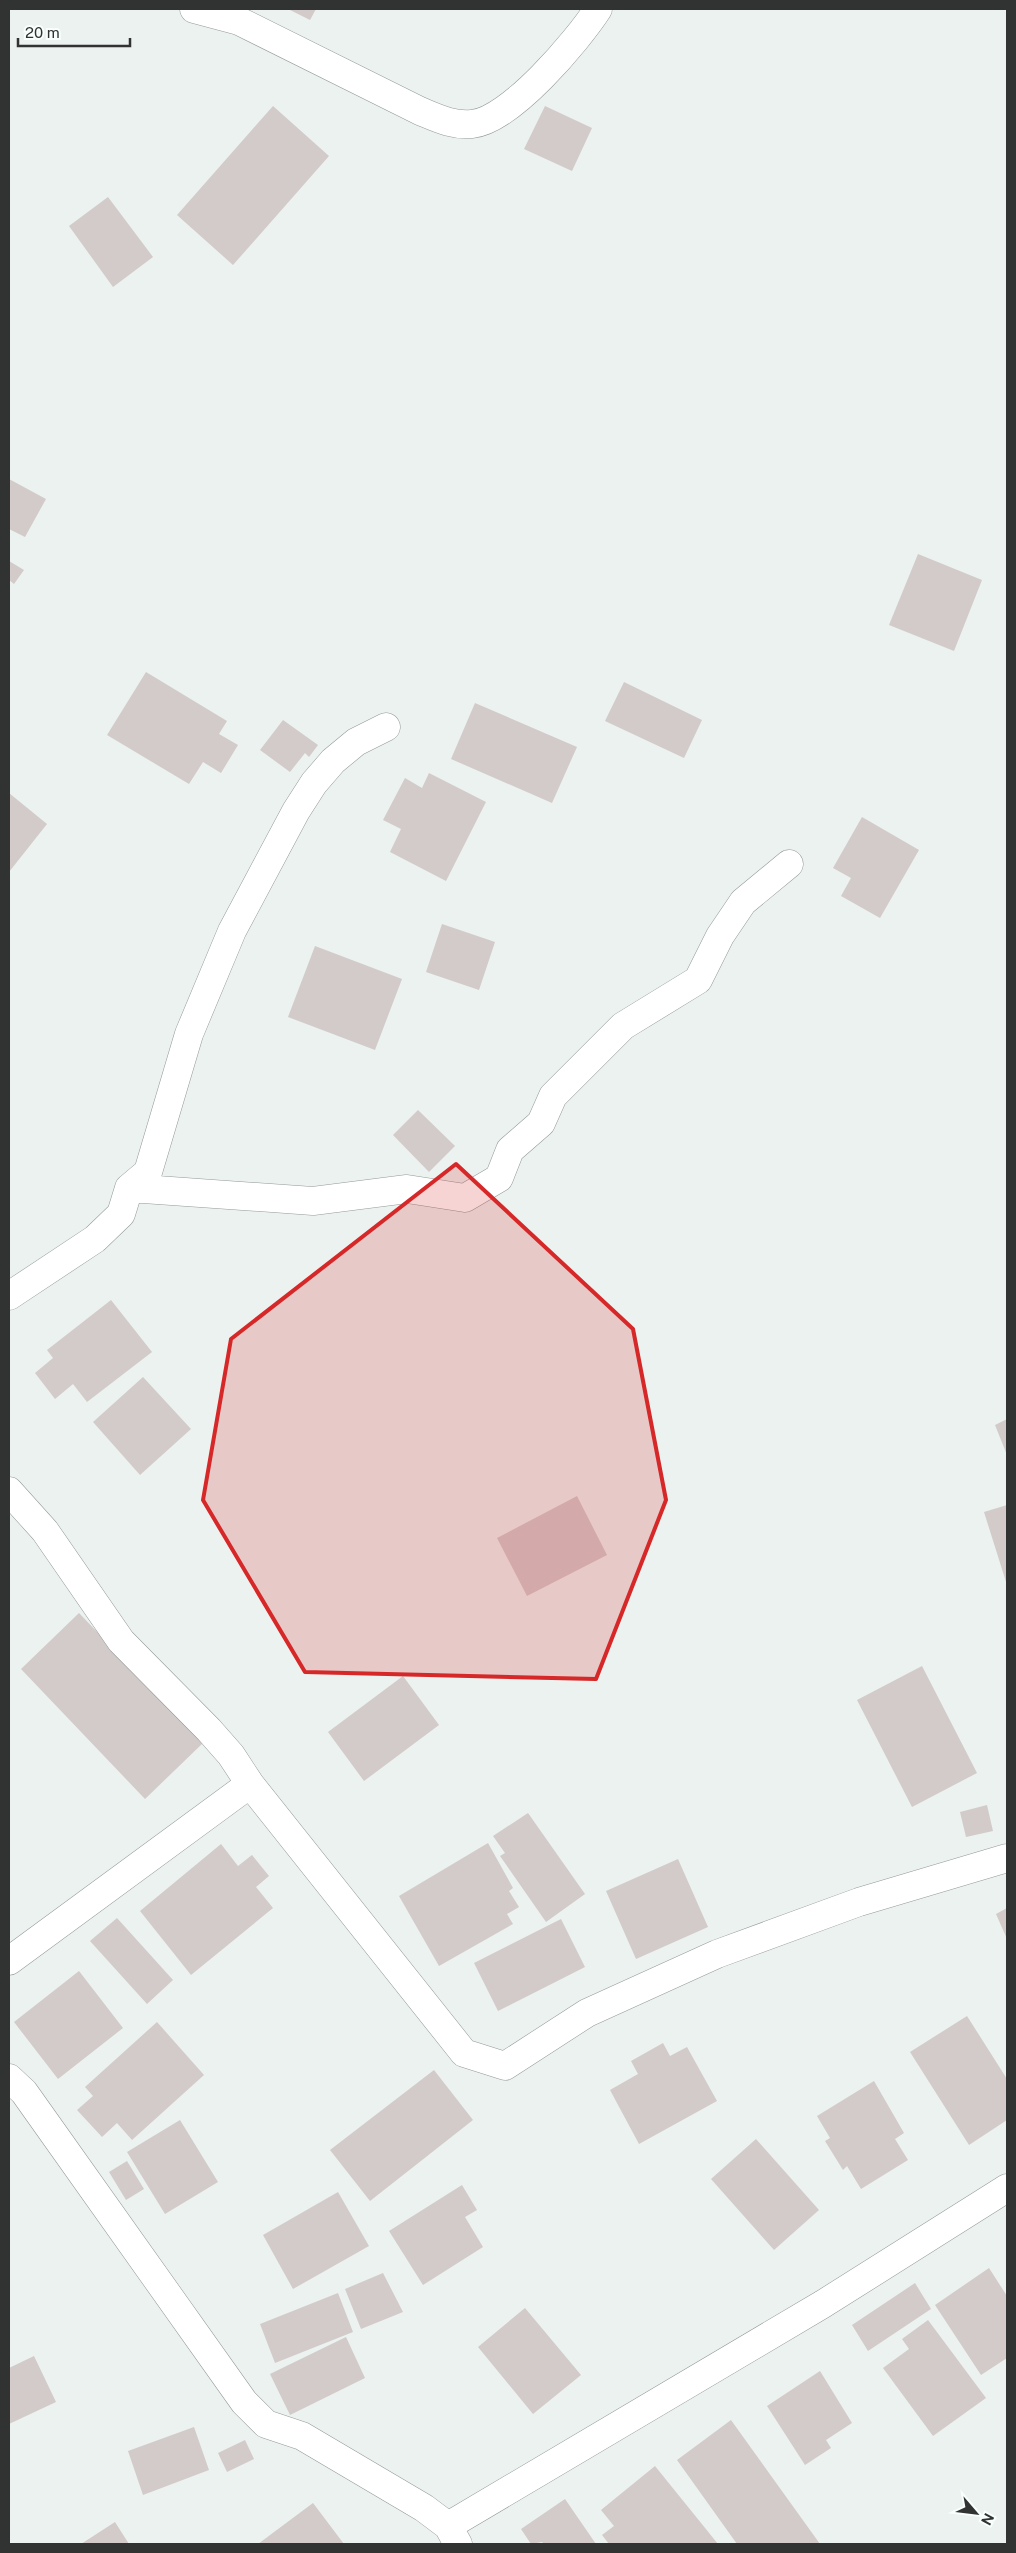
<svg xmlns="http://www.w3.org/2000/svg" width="1016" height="2553" font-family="'Public Sans',sans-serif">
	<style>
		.building { fill: #d2cbca }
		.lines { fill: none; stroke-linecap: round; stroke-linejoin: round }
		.minor-casing { stroke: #949a97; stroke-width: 29 }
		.minor { stroke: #fff; stroke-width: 28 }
		.marked { fill: #d62828; fill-opacity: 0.2; stroke: #d62828; stroke-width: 4; stroke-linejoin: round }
	</style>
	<rect width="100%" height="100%" fill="#ebf2ef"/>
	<!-- building -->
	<path class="building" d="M288,9H316L310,20Z
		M273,106L329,156L233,265L177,215Z
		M545,106L592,128L572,171L524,149Z
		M108,197L153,257L113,287L69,226Z
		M9,479L46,499L25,537L9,529Z
		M918,554L982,580L954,651L889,625Z
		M9,561L24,570L14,584L9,580Z
		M146,672L227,721L219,734L238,745L221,773L203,762L189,784L107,735Z
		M624,682L702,720L684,758L605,721Z
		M475,703L577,747L552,803L451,759Z
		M283,720L318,745L309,757L305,753L290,772L260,750Z
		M429,773L486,802L446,881L390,852L401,829L383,820L405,778L422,788Z
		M9,793L47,824L9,872Z
		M862,817L919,850L880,918L841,896L851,878L833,868Z
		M442,924L495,942L479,990L426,972Z
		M315,946L402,979L375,1050L288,1017Z
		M418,1110L455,1146L429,1172L393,1135Z
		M111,1300L152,1352L87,1402L73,1384L55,1399L35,1373L53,1358L47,1350Z
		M143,1377L191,1429L140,1475L93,1422Z
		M1007,1419V1455L995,1425Z
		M577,1496L607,1555L527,1596L497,1538Z
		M1007,1505V1585L984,1512Z
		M79,1613L203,1743L145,1799L21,1669Z
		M922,1666L977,1773L912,1807L857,1700Z
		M403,1676L439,1725L364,1781L328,1732Z
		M987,1805L993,1831L966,1837L960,1812Z
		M528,1813L585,1894L546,1922L500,1856L505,1853L493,1836Z
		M488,1843L513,1888L509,1891L519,1907L507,1914L513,1924L439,1966L399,1896Z
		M221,1844L238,1866L252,1855L269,1876L256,1887L273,1908L191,1975L140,1911Z
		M678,1859L708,1927L636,1959L606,1891Z
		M1007,1908V1939L996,1914Z
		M117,1918L173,1980L147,2004L90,1941Z
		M561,1919L585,1967L498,2011L474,1963Z
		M79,1971L123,2028L58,2079L14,2022Z
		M967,2016L1007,2079V2120L969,2145L910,2052Z
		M157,2022L204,2075L132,2140L117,2123L102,2137L77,2110L93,2096L85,2087Z
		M663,2043L670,2056L687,2047L717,2101L639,2144L610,2090L638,2074L631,2061Z
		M434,2070L473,2120L370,2201L330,2150Z
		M874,2081L904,2133L895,2139L908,2160L861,2189L847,2166L843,2170L825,2141L830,2138L817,2116Z
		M180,2120L218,2182L165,2214L127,2152Z
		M756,2139L819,2210L774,2250L711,2179Z
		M127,2161L144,2189L126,2200L109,2172Z
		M462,2185L477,2210L465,2217L483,2247L423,2285L389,2231Z
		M338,2192L369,2246L293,2289L263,2235Z
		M989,2268L1007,2296V2358L981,2375L935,2305Z
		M383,2273L403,2312L361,2329L345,2289Z
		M915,2283L931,2309L868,2351L852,2325Z
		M338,2293L353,2332L275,2363L260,2324Z
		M525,2308L581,2375L533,2414L478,2347Z
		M928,2320L986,2398L933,2436L883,2368L909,2349L902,2339Z
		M346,2337L365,2378L290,2415L270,2374Z
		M34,2356L56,2402L9,2424V2368Z
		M820,2371L852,2423L826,2440L831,2448L805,2465L767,2406Z
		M731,2420L820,2544H737L677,2460Z
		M194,2427L209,2470L143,2495L128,2451Z
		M245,2440L254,2459L227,2472L218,2453Z
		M655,2466L718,2544H609L602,2535L614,2526L601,2510Z
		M565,2499L596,2544H544L542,2542L531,2544L521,2529Z
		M313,2503L344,2544H258Z
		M115,2522L129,2544H81Z"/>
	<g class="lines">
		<!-- minor casing -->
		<g class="minor-casing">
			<path id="minor" d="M194,9L239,21L420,111C437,118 453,126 472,124C510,121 578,40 598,9
				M129,1188L313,1201L407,1189L465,1198L499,1178L510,1150L541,1123L553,1096L623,1026L698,980L720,936L743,902L789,864
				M9,1296L95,1239L121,1214L129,1188L148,1172L189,1034L232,931L296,811L314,783L333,761L356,742L386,727
				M9,1491L45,1531L121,1641L209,1730L231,1755L250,1784L464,2053L505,2066L587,2013L717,1954L859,1902L1007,1858
				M9,1961L250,1784
				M9,2078L24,2092L244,2402L266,2424L302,2436L424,2508L448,2526L458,2544
				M448,2526L823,2304L1007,2188"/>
		</g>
		<!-- minor -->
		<use href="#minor" class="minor"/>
	</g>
	<!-- marked area -->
	<path class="marked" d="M456,1164L633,1329L666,1500L596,1679L305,1672L203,1500L231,1339Z"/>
	<!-- border -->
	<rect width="1016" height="2553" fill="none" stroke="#303332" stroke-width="20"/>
	<!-- north arrow -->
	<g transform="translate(976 2513) rotate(118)" stroke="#f8fffc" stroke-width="4" paint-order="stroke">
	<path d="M0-4L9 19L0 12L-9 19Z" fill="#303332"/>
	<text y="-8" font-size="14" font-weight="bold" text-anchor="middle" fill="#303332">N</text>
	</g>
	<!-- scale -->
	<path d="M18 38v8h112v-8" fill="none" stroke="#303332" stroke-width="2.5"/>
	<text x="25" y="38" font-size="15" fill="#303332" stroke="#f8fffc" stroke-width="4" paint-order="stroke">20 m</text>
</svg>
